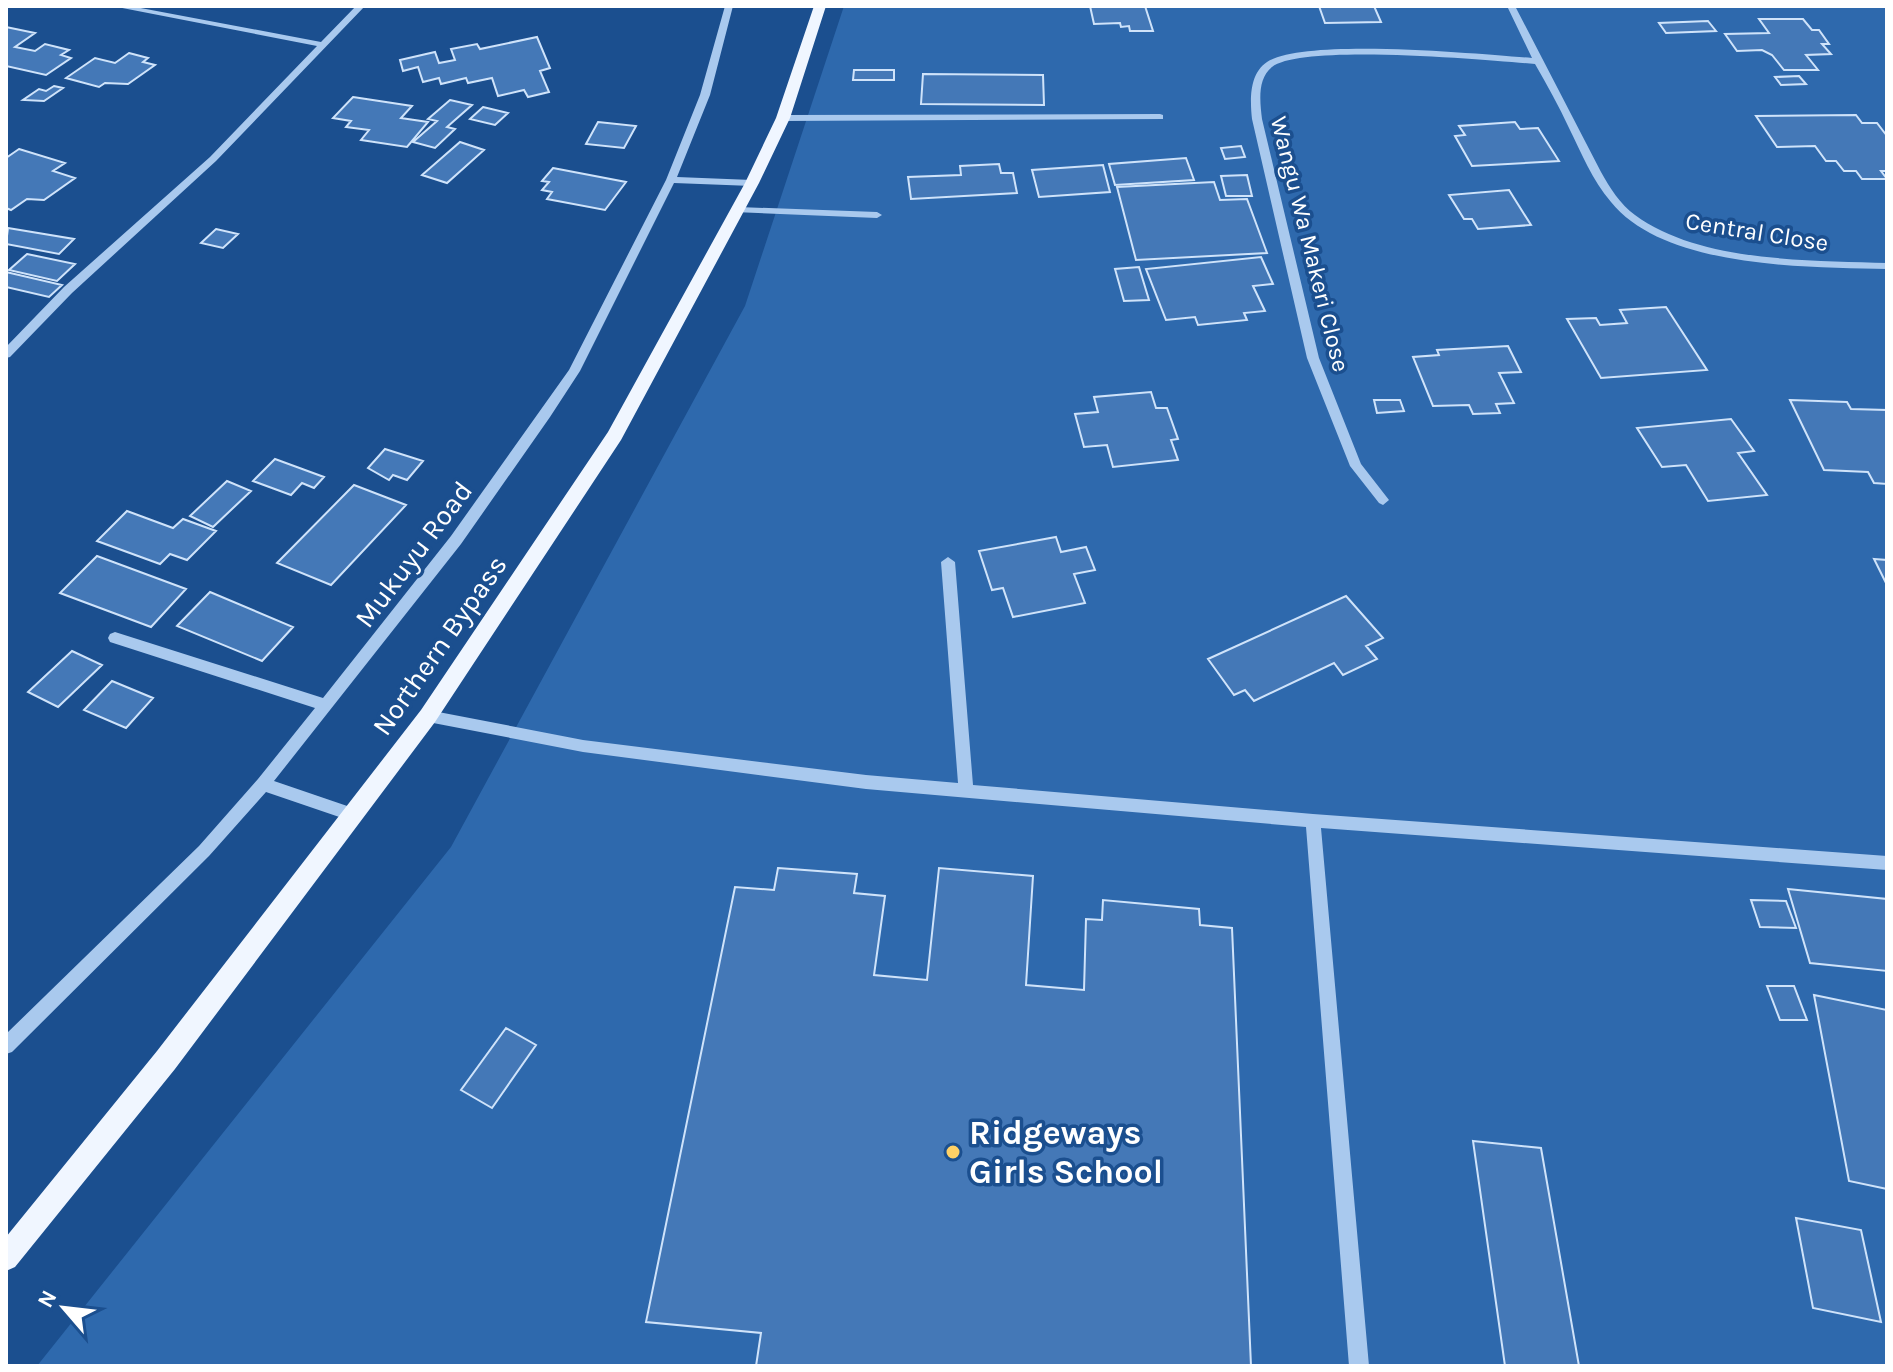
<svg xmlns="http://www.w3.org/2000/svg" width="1893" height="1372" font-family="Karla,sans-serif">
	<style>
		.green { fill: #2e69ad }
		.building { fill: #4478b7; stroke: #cfe3fa; stroke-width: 2 }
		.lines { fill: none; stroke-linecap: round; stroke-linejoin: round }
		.minor { fill: #a9c9ee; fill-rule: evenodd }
		.major { fill: #f0f6ff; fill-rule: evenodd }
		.poi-dot { fill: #ffd166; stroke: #1b4f8f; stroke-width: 3 }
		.labels { text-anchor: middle; stroke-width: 7; stroke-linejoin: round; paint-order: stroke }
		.far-street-label { font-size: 24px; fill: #fff; stroke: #1b4f8f }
		.street-label { font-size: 28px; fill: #fff; stroke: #1b4f8f }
		.near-poi-label { font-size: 34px; font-weight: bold; fill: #fff; stroke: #1b4f8f; text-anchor: start }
	</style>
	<rect width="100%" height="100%" fill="#1b4f8f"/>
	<!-- green -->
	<path class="green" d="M844,6H1887V1366H37L451,847L745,306Z"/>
	<!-- building -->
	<path class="building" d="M1090,6H1145L1153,31H1130L1129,26L1121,27L1120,23L1094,24Z
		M1319,6H1374L1381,22L1325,23Z
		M1759,19H1803L1812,30H1819L1829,44H1822L1831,54L1806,55L1818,70H1784L1772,55L1762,50L1737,51L1725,34L1769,33Z
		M1708,21L1716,31L1666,33L1659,23Z
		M6,27L35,33L15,47L35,51L45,44L69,50L61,55L71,58L46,75L6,66Z
		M537,37L550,68L540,71L549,92L528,97L524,90L498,96L492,78L468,83L466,78L441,84L439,78L423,82L418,67L403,71L400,60L435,52L439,63L455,60L451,49L477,44L480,49Z
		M129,53L148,58L143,62L155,65L128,84L105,83L99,87L66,78L95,58L115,63Z
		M854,70H894V80H853Z
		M923,74L1043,75L1044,105L921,104Z
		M1799,76L1806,84L1781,85L1775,77Z
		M54,86L63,88L44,101L23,100L39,89L46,91Z
		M353,97L412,106L401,118L428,122L407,147L361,140L369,130L346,127L351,121L333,118Z
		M450,100L472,105L447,127L455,129L435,148L413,142L437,121L428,119Z
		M483,107L508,113L495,125L470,119Z
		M1856,115L1862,123H1877L1887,136V171H1881L1887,179H1862L1856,171H1844L1836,161H1826L1815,146L1777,147L1756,116Z
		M598,122L636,126L624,148L586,144Z
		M1515,122L1520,129L1538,128L1559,161L1472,166L1455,136L1465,135L1459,126Z
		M460,142L484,150L447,183L422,175Z
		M1241,146L1245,157L1225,159L1221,148Z
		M19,149L65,163L53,171L75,178L44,200L27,199L11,210L6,208V158Z
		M1186,158L1194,180L1115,185L1109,164Z
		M999,164L1001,173H1013L1017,193L911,199L908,177L961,175L960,166Z
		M1103,165L1110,192L1039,197L1032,170Z
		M553,168L626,182L605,210L547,199L552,192L542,190L549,182L542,181Z
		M1247,175L1252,196H1226L1221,176Z
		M1214,182L1220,200L1247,199L1267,253L1136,260L1117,187Z
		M1509,190L1531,225L1478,229L1472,219H1464L1449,195Z
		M8,228L74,239L59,254L6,244Z
		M216,229L238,234L223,248L201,243Z
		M27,254L75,264L57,281L9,270Z
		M1261,257L1273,284L1253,286L1265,311L1244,313L1247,320L1198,325L1195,317L1166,320L1146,269Z
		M1139,267L1149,300L1124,301L1115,269Z
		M6,272L62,285L49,297L6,287Z
		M1666,307L1707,370L1601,378L1567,319L1596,318L1600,325L1627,323L1620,310Z
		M1508,346L1521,372L1499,373L1514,403L1496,404L1500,413L1473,414L1469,405L1433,406L1413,357L1439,355L1437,350Z
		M1151,392L1156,408H1167L1178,439L1171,440L1178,460L1113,467L1107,445L1084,447L1075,414L1098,412L1094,397Z
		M1374,400H1400L1404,411L1377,413Z
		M1790,400L1847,402L1851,409L1887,410V484L1874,483L1868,472L1824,470Z
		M1731,419L1754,451L1738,453L1767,495L1708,501L1686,465L1662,467L1637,428Z
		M385,449L423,461L407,480L393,475L389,480L368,468Z
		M275,459L324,477L314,488L302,483L291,495L253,481Z
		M227,481L251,491L213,527L190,516Z
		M354,485L406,505L331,585L277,563Z
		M127,511L173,528L183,519L216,531L187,560L170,554L160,564L97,541Z
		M1056,537L1061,552L1086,547L1095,570L1074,574L1085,603L1013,617L1003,588L992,590L979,551Z
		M97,556L186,589L151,627L60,593Z
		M1874,559L1887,560V585Z
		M210,592L293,627L262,661L177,626Z
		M1346,596L1383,638L1366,646L1377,659L1343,675L1334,663L1254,701L1245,690L1234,695L1208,659Z
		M72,651L102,665L58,707L28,692Z
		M112,681L153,698L126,728L84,710Z
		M778,868L857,874L854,893L885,896L874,975L927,980L939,868L1033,876L1026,985L1084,990L1086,919L1102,920L1103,900L1199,909L1200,925L1232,928L1251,1366H756L761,1333L646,1322L735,887L774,890Z
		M1788,889L1887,899V971L1810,963Z
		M1751,900L1786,901L1796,928L1760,927Z
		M1767,986H1794L1807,1020H1780Z
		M1814,995L1887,1010V1189L1849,1181Z
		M506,1028L536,1045L492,1108L461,1090Z
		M1473,1141L1541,1148L1579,1366H1505Z
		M1796,1218L1861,1230L1881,1322L1813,1308Z"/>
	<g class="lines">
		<!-- minor -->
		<path class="minor" d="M112,6H130L321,42L356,6H365L216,161L72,293L10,357L6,358V347L64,287L210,157L317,46Z
			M725,6H733L710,95L677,177L752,180L757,183L752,186L674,183L580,371L550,417L461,544L274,781L356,809L359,814L356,819L351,821L266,792L209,856L12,1052L6,1054V1034L199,846L258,779L315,708L110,642L108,638L110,634L115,632L323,698L451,536L569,370L666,180L700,95Z
			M1507,6H1515L1601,172C1610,188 1620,204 1635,215C1700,263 1810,260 1887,263V269C1808,267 1665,269 1611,202C1592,180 1582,154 1569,128C1559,106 1547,85 1535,64C1490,60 1301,43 1272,67C1257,79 1260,102 1262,119L1319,358L1361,464L1389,500L1383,505L1379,503L1350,466L1307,358L1252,119C1250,100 1249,74 1267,62C1305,37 1481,54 1532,58Z
			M1160,114L1163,115V119L783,121L778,118L783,115Z
			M738,207L877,212L882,215L877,218L734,212L733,210Z
			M948,557L955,562L973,785L1313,814L1887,856V870L1321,828L1369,1366H1349L1306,827L866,789L583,752L428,722L423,720L421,716L423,712L428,710L583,740L866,775L958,783L941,562Z"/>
		<!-- major -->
		<path class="major" d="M814,6H826L790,118L759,183L621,440L435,722L175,1069L15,1267L6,1271V1237L157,1051L421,710L608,432L745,183L776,118Z"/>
	</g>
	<!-- markers -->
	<circle class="poi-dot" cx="953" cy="1152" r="8"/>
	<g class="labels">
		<!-- far-street labels -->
		<g class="far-street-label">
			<text transform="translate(1757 232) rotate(9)" y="8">Central Close</text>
			<text transform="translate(1310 244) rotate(76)" y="8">Wangu Wa Makeri Close</text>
		</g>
		<!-- street labels -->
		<g class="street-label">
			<text transform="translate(413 554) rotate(-53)" y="10">Mukuyu Road</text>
			<text transform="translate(439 645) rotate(-55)" y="10">Northern Bypass</text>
		</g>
		<!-- near-poi labels -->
		<g class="near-poi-label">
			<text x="969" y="1144">Ridgeways<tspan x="969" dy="39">Girls School</tspan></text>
		</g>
	</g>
	<!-- border -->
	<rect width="1893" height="1372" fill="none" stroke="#ffffff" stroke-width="16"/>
	<!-- north arrow -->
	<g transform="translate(64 1308) rotate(298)" stroke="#1b4f8f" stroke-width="6" paint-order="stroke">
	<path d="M0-6L14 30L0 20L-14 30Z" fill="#ffffff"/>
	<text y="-12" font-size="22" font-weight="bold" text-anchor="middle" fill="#ffffff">N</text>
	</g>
</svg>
